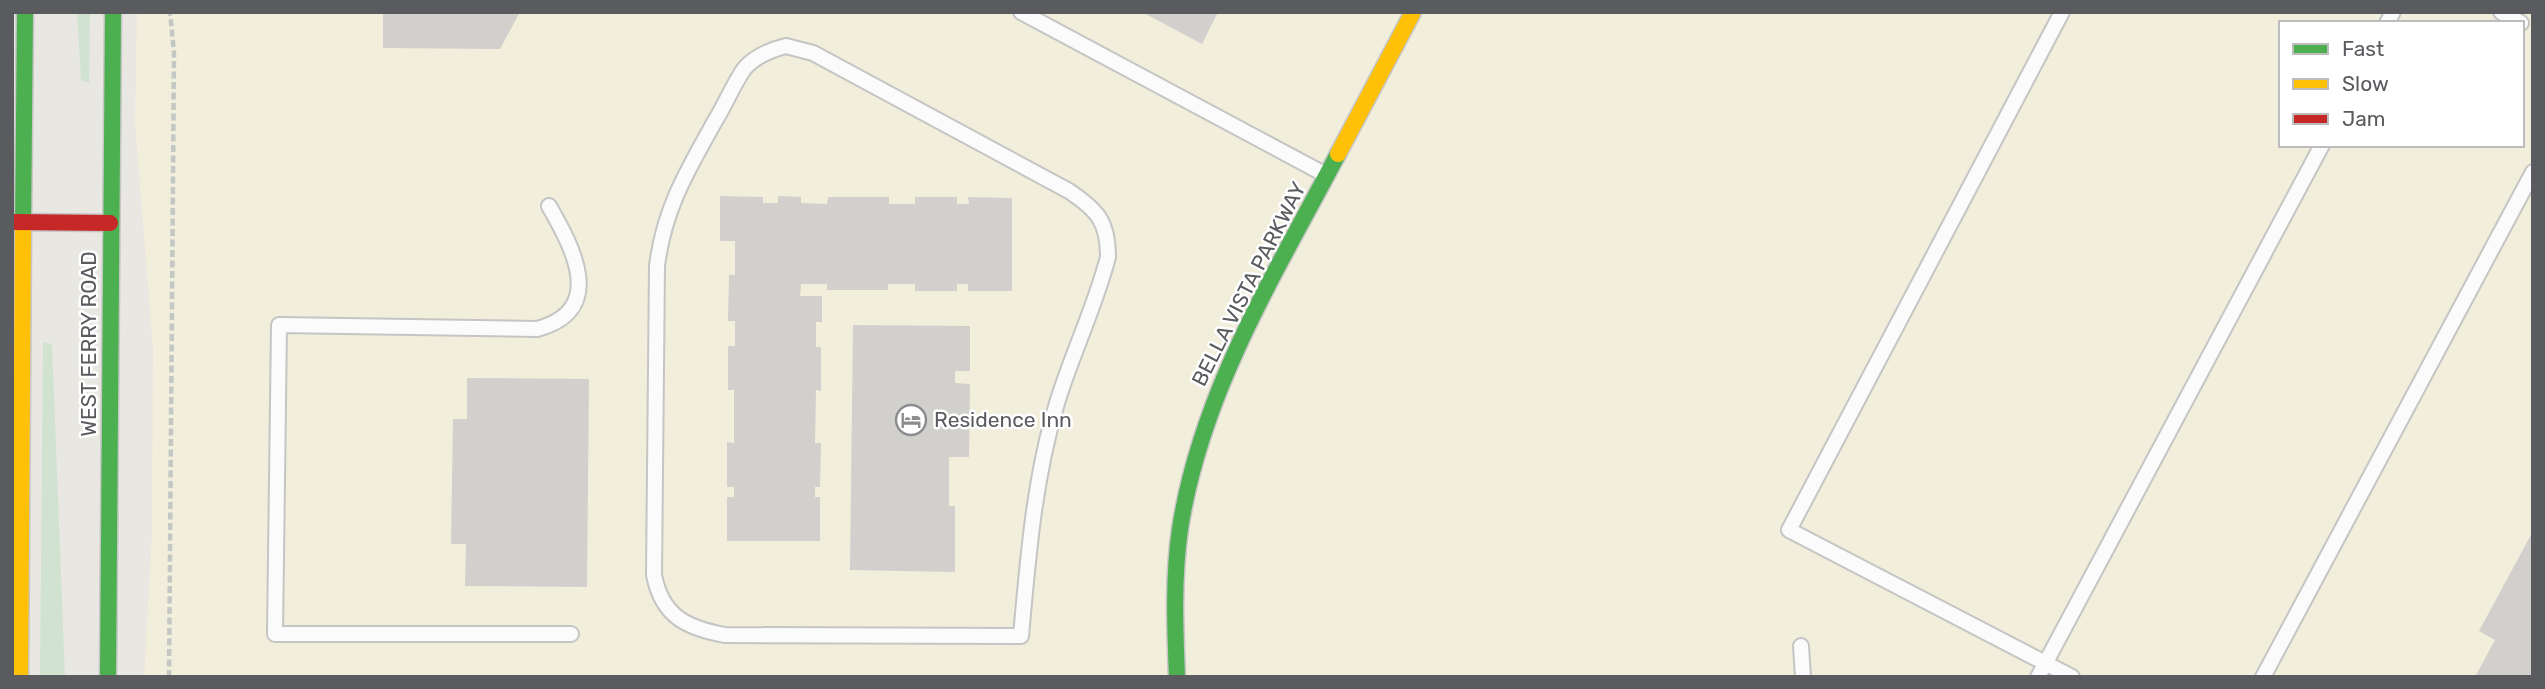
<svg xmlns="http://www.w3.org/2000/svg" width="2545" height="689" font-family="Rubik,sans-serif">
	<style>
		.commercial { fill: #f1eedb; fill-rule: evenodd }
		.green { fill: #d1e3d0 }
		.building { fill: #d1d0cd }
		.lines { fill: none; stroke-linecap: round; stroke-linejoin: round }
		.lane-casing { stroke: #c5c5c4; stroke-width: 18 }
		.fast-casing { stroke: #c5c6c5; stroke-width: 19 }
		.slow-casing { stroke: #c5c6c5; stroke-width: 19 }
		.jam-casing { stroke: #c5c6c5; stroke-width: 19 }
		.path { stroke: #c3c8c5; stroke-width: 4.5; stroke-dasharray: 7 3.5; stroke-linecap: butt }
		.lane { stroke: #fcfbfb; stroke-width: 14 }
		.fast { stroke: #4caf50; stroke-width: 16 }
		.slow { stroke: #ffc107; stroke-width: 16 }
		.jam { stroke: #c62828; stroke-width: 16 }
		.labels { text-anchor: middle; stroke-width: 5; stroke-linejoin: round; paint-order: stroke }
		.street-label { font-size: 21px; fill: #595b5f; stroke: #fff }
		.poi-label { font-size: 21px; fill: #595b5f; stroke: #fff; text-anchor: start }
	</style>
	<rect width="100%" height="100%" fill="#e8e7e2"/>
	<!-- commercial -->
	<path class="commercial" d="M137,12H2533V677H144L152,534L153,349L135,122ZM2281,23H2522V145H2281Z"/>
	<!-- green -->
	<path class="green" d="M77,12H90L89,83L81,80Z
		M43,342L52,344L65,677H40Z"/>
	<!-- building -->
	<path class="building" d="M383,12H520L500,49L383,48Z
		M1142,12H1218L1202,44Z
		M720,196L763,197V203H778V196L801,197V203L827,204L828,197H889V204H915V197H957V204H969L968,197L1012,198V291H968V284H957V291H915V284H888V290H827V284H801L800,296H822V322H816V347H821V391L816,390L815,443H821L820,487H815V497H820V541H727V497H734V487H727V442L734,443V390H728V346H735V321H728L729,275H735V241H720Z
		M853,325L970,326V371H955V383L970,384L969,457H949V506H955V572L850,570Z
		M467,378L589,379L587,587L465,586L466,544H451L453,419H467Z
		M2533,531V677H2475L2495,640L2479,631Z"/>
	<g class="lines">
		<!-- lane casing -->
		<g class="lane-casing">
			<path id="lane" d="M1021,12L1326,175
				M2062,12L1789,530L2072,677
				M2501,12L2521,23
				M2387,23L2393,12
				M786,46L813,53L1069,191C1097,210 1108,221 1108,257C1095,307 1072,354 1057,403C1034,479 1028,558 1021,636L725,635C686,628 662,616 654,575L657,266C664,209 687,171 715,121C725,105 733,85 744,69C755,56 770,50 786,46Z
				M549,206C573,248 607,310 537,329L279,325L275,634H571
				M1801,646L1803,677
				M2038,677L2322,145
				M2263,677L2533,172"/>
		</g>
		<!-- fast casing -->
		<g class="fast-casing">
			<path id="fast" d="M23,228L25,12
				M108,677L113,12
				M1177,677C1175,627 1173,578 1180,529C1201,392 1275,274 1338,154"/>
		</g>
		<!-- slow casing -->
		<g class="slow-casing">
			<path id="slow" d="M1338,154L1413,12
				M20,677L23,228"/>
		</g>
		<!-- jam casing -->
		<g class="jam-casing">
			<path id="jam" d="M12,222L110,223"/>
		</g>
		<!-- path -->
		<path class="path" d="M169,677L174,53L170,12"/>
		<!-- lane -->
		<use href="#lane" class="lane"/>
		<!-- fast -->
		<use href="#fast" class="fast"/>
		<!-- slow -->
		<use href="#slow" class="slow"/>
		<!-- jam -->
		<use href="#jam" class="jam"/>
	</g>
	<!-- icons -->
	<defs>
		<g id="hotel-ring" transform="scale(1.575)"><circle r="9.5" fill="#fff" stroke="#8b8c8d" stroke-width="1.5"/><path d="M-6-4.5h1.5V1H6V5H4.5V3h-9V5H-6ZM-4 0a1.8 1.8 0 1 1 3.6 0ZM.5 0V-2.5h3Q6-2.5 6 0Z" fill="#8b8c8d"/></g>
	</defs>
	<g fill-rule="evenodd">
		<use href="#hotel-ring" x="911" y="420"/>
	</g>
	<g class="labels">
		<!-- street labels -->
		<g class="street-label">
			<text transform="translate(1249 284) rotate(-63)" y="7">BELLA VISTA PARKWAY</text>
			<text transform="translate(89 344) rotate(-90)" y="7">WEST FERRY ROAD</text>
		</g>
		<!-- poi labels -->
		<g class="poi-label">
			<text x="934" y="427">Residence Inn</text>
		</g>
	</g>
	<!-- border -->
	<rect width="2545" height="689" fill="none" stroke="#595b5f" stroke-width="28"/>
	<!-- legend -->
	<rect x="2279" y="21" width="245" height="126" fill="#ffffff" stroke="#bdbdbf" stroke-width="2"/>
	<rect x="2293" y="44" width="35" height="10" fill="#4caf50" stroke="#bdbdbf" stroke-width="2"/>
	<text x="2342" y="56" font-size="21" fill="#595b5f">Fast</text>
	<rect x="2293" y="79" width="35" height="10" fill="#ffc107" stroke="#bdbdbf" stroke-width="2"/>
	<text x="2342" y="91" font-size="21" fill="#595b5f">Slow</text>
	<rect x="2293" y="114" width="35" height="10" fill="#c62828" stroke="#bdbdbf" stroke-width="2"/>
	<text x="2342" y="126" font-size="21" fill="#595b5f">Jam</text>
</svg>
